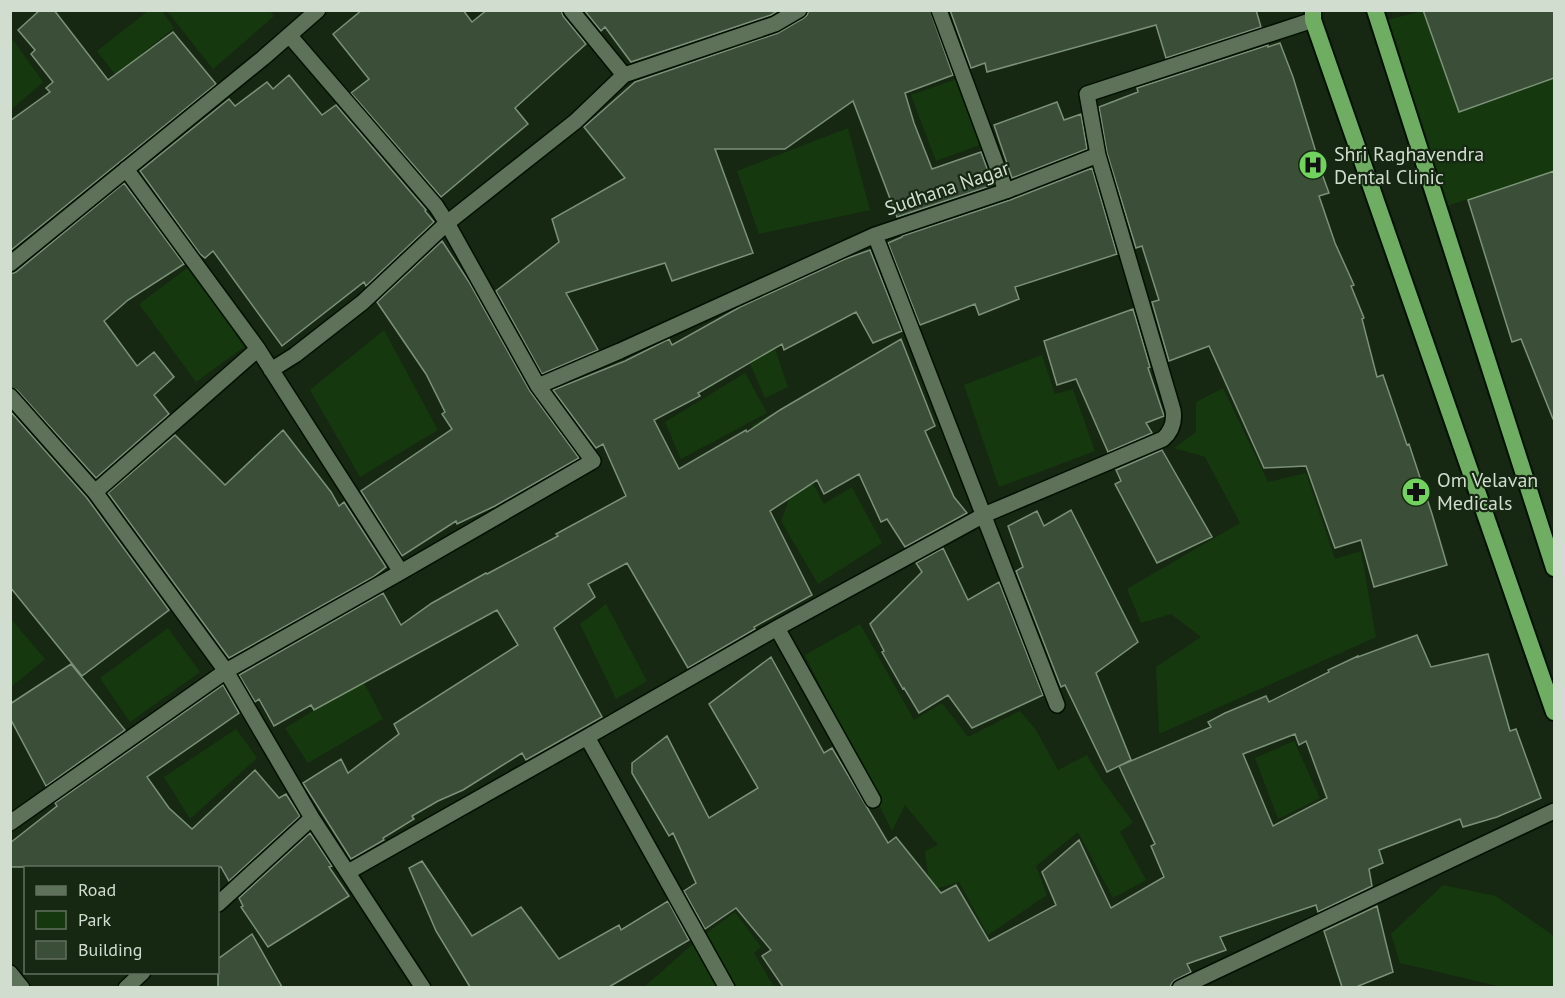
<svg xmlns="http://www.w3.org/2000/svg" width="1565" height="998" font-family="'PT Sans',sans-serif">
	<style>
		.green { fill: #15380e }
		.building { fill: #3b4f38; stroke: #7c9278; stroke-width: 1.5; fill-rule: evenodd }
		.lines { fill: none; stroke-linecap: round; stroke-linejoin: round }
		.minor-casing { stroke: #021001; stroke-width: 18 }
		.trunk-casing { stroke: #021001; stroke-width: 20 }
		.minor { stroke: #5d7259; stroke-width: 15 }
		.trunk { stroke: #6ead62; stroke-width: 16 }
		.labels { text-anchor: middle; stroke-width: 4.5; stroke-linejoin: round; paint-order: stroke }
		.poi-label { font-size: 20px; fill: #d1ddcf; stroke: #162812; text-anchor: start }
		.street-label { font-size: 20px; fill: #d1ddcf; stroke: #162812 }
	</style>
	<rect width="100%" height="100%" fill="#162812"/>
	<!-- green -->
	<path class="green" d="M148,11H162L174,28L141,54L176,99L149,118L97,51Z
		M167,11H270L274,16L213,69Z
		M1423,11L1459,111L1554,78V171L1447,206L1379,22Z
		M11,37L43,82L11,110H10Z
		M957,79L982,144L936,161L911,95Z
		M848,128L870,210L759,234L737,171Z
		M190,266L244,347L196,382L139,304Z
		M757,297L788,387L765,398L728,313Z
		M384,330L438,430L360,477L310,390Z
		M1042,355L1055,394L1073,389L1095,451L999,487L964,385Z
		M745,373L767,413L681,459L665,422Z
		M1223,388L1268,482L1306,473L1335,559L1361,551L1376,637L1159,734L1156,667L1201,637L1171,614L1141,623L1127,589L1240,523L1205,457L1174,448L1196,432V402Z
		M774,413L824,504L852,487L882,543L818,584L781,521L791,494L752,425Z
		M606,604L647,681L616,699L580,624Z
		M10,618L45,659L11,687H10Z
		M860,624L914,720L942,703L968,737L1020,711L1036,730L1058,770L1087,755L1102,780L1133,822L1120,832L1146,880L1113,898L1078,832L1036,866L1047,895L988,935L959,882L938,888L929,883L925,851L938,845L905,805L892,831L805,655Z
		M168,628L200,672L130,722L100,678Z
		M363,681L383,719L308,763L285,728Z
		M236,729L257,758L190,819L164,777Z
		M1294,741L1320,798L1278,819L1255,758Z
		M1443,885L1496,896L1554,936V987H1502L1400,963L1391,934Z
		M735,912L761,947L754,953L774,987H735L704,935Z
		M694,943L722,988H643Z"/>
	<!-- building -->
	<path class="building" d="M40,10H54L108,80L173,32L216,84L10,251V121L50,92L46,88L53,82L31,54L35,50L18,30Z
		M362,10H463L472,22L487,10H561L563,16L586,44L515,108L528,124L441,197L351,93L369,79L333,34Z
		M584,10H779L771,15L631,62L605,27L601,31Z
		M809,10H930L953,75L905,93L914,123L932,169L981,152L993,185L897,217L853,101L785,149H715L753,253L672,281L665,263L566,293L598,350L542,374L496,291L559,242L552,219L625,178L584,127L635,82L778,33L804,18L807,15Z
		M950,10H1256L1261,27L1166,58L1156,25L987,72L985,63L971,68Z
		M1423,10H1554V78L1459,112Z
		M1280,43L1293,77L1318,159L1317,160L1329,193L1319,196L1335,243L1354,285L1351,286L1364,318L1362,319L1377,377L1383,375L1407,445L1409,444L1432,514L1447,565L1374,587L1361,540L1335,548L1306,466L1264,468L1209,346L1169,361L1152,302L1159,300L1142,246L1136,248L1107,153L1099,107L1138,92L1137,88L1268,45V47Z
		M289,75L322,115L336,105L426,210L425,211L434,222L366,286L364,282L282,346L213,251L205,258L200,254L140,171L229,99L235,106L267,82L273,89Z
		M1057,102L1064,120L1081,114L1087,149L1012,178L994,125Z
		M1092,168L1117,254L1015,287L1019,299L979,315L975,304L920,325L888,243L902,237V236L1010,200Z
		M1554,171V419H1553L1521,339L1512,342L1468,200Z
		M124,183L184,264L128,300L104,321L137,366L154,352L174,377L154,395L169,414L96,478L17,390L10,387V274L16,272Z
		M442,241L469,282L530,391L579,458L495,506L457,524L456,521L402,556L361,491L452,429L442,414L445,412L426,374L377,302Z
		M870,250L902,331L873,343L856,312L784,350L782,344L698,393L700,396L654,420L679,469L746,430L747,432L780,410L901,339L935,426L925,431L954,497L967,513L905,547L887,519L881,522L859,474L824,494L817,480L770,511L812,595L754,627L755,629L688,668L627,563L588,584L595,597L554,628L602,717L526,760L522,753L463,790L438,801L412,816L414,819L383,838L384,840L351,859L303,783L341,759L348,773L399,734L394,724L518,645L497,610L314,710L311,705L274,726L259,699L255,702L239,675L383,593L401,625L432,603L486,573L487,574L558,536L556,534L626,496L603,444L596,448L553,390L625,361L669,339L672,345L740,307L845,259Z
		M1133,309L1150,367L1148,368L1164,416L1146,423L1152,433L1108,452L1076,379L1057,385L1044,341Z
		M10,411L87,498L169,610L82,676L10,587Z
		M283,430L331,492L339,506L344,502L386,567L373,577L229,658L108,493L175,435L225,485Z
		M1162,450L1212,537L1157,563L1115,484L1121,481L1116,470Z
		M1071,510L1138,642L1096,673L1131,760L1107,772L1065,685L1061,687L1016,571L1023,567L1008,526L1037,511L1044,526Z
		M943,548L968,600L999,582L1043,695L972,728L948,695L919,713L904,688L903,689L882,652L884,651L870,624L922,572L916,563Z
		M1417,635L1431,667L1488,654L1510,731L1516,729L1541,798L1497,817L1463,827L1460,819L1379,850L1383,863L1369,869L1372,886L1318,912L1316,905L1220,937L1226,950L1187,964L1191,972L1175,980L1172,983L1170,987H783L762,956L771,950L736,908L705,929L684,891L696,883L673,833L669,836L632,773V763L667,736L709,818L758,788L709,704L771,657L824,753L832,748L888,843L896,837L941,893L956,885L989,941L1056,905L1042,872L1079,840L1111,908L1164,877L1151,846L1155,844L1119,766L1211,727L1208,722L1225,713L1266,696L1269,702L1329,672L1328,670L1358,656V657ZM1295,734L1299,745L1306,741L1327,798L1273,826L1243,754Z
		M71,664L125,730L46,786L10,718V704Z
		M223,685L239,713L147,777L169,808L192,829L255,770L279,798L286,794L300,816L229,881L221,867H10V843L57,806L55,803Z
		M310,833L332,866L329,867L349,896L268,947L241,907L243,906L239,898Z
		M422,861L472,936L521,907L559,959L619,925L621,930L668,901L689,940L609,987H470L436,931L409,868Z
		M1377,906L1393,972L1356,987H1342L1324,931Z
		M252,934L282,987H218V959Z"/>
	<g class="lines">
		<!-- minor casing -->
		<g class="minor-casing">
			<path id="minor" d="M571,10L624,75
				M939,10L1006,191
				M126,169L258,349L401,572
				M875,235L1057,705
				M10,264L263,58L318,10
				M271,370L295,355L363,302L447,223L576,121L624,75L775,24L799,10
				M538,386L620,351L875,235L1006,191L1098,155L1087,94L1313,20
				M10,396L95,492L226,671L312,818L423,988
				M95,492L258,349
				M777,628L873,800
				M587,737L727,988
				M10,823L226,671L401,572L593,461L538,386L447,223L436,206L289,35
				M348,872L587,737L777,628L984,515L1163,439C1172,431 1175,422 1173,410L1098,155
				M218,904L312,818
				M10,973L22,988
				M126,988L143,972
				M1180,988L1554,811"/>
		</g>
		<!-- trunk casing -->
		<g class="trunk-casing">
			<path id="trunk" d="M1313,10V20L1554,712
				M1375,10L1554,568"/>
		</g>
		<!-- minor -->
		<use href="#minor" class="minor"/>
		<!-- trunk -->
		<use href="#trunk" class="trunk"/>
	</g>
	<!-- icons -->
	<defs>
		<g id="hospital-disc" transform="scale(1.5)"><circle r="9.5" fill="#71d35e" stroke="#162812"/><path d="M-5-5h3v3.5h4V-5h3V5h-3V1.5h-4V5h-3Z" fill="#111"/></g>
		<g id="pharmacy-disc" transform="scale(1.5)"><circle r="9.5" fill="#71d35e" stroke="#162812"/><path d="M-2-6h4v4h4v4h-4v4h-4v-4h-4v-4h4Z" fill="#111"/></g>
	</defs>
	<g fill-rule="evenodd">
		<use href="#hospital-disc" x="1313" y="165"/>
		<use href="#pharmacy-disc" x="1416" y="492"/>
	</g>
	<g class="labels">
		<!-- poi labels -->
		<g class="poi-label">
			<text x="1334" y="161">Shri Raghavendra<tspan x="1334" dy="23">Dental Clinic</tspan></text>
			<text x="1437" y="487">Om Velavan<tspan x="1437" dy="23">Medicals</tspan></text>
		</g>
		<!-- street labels -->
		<g class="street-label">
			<text transform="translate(947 188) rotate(-19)" y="7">Sudhana Nagar</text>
		</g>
	</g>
	<!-- border -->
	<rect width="1565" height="998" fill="none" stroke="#d1ddcf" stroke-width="24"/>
	<!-- legend -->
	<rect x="24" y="866" width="195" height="108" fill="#162812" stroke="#61705e" stroke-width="1.5"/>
	<rect x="36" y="886" width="30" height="9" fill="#5d7259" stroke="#61705e" stroke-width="1.5"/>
	<text x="78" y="896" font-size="18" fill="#d1ddcf">Road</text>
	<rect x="36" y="911" width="30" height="18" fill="#15380e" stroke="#61705e" stroke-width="1.5"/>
	<text x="78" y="926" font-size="18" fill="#d1ddcf">Park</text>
	<rect x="36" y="941" width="30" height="18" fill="#3b4f38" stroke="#61705e" stroke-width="1.5"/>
	<text x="78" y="956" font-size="18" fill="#d1ddcf">Building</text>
</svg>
